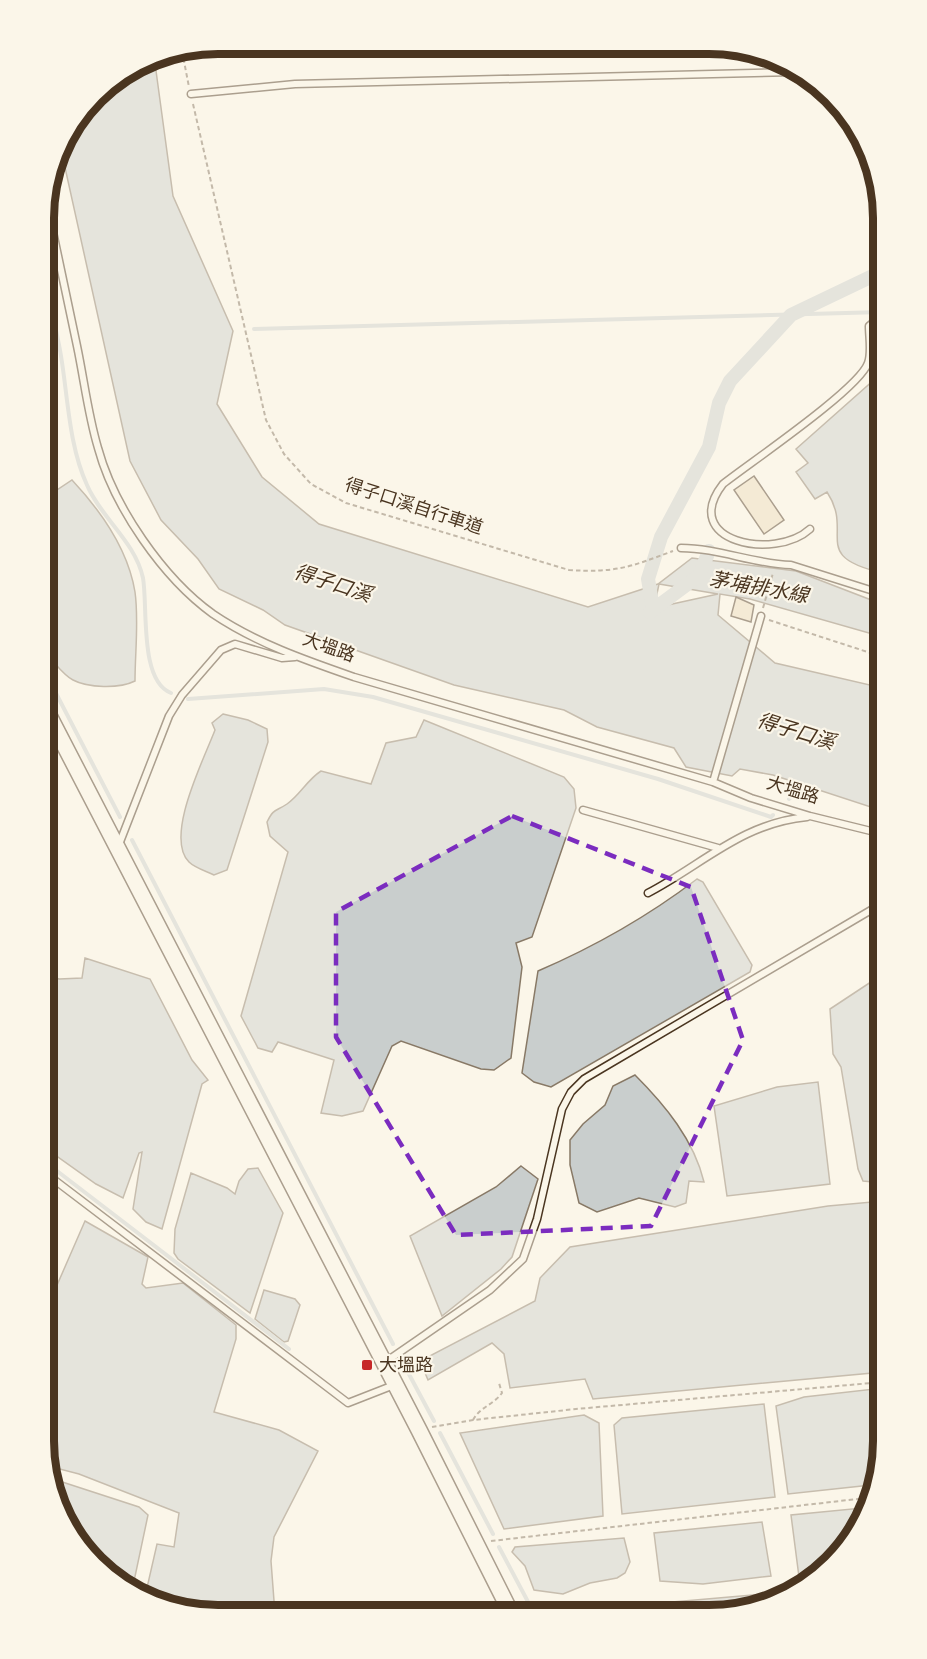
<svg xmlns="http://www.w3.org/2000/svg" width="927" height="1659" font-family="Mulish,'Noto Sans TC',sans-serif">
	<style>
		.water { fill: #c9cecd; stroke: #887966; stroke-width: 1.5; fill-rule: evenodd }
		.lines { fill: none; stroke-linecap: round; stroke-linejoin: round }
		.stream { stroke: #c9cecd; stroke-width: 4 }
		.canal { stroke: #c9cecd; stroke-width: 14 }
		.building { fill: #ecdcbc; stroke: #4a3520; stroke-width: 1.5 }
		.service-casing { stroke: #4a3520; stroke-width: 9 }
		.tertiary-casing { stroke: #4a3520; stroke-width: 18 }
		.path { stroke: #7f6f5c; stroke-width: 2; stroke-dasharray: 4.5 3; stroke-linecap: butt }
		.service { stroke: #fbf6e9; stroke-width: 6 }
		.tertiary { stroke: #fbf6e9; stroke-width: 15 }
		.marked { fill: none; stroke: #7b2cbf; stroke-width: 4.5; stroke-dasharray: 12 8; stroke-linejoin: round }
		.poi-dot { fill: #c62828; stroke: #fbf6e9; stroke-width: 2 }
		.labels { text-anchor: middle; stroke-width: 4.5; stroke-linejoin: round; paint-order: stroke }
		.street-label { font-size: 18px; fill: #4a3520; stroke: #fbf6e9 }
		.poi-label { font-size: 18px; fill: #4a3520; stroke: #fbf6e9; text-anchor: start }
		.water-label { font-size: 20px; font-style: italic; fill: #4a3520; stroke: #fbf6e9 }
		.rim { fill: none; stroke: #4a3520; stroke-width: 8 }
	</style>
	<rect width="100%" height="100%" fill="#fbf6e9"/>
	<!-- water -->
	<path class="water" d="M154,56L173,196L233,331L217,404L262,477L319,524L588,607L658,584L692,558L796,571L879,603L883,608V637L750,599L720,594L718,615L775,663L883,688V811L773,775L740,769L732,776L686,767L674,748L597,727L564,710L454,685L285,625L263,610L219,589L198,559L161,520L130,461L60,145L103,87ZM659,584L718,594L654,608Z
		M883,333V573C808,556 855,534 827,492L815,499L796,472L808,463L796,449L876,378L881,365L877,336Z
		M72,480C101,511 128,549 135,592C139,620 135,653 135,681C119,689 88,688 73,680C63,675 53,660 44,652L45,498Z
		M223,714L248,720L267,729L268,742L227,870L214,875C206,871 195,868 189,862C164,837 204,759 215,730L212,723Z
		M424,720L564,777L574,789L576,808L532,937L516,943L522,967L511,1058L494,1070L481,1069L401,1041L392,1046L363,1111L342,1116L321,1113L334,1060L278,1042L272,1052L258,1048L241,1016L288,852L270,836L267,822C274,808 275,812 287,804C300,795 307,780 321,771L371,784L386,743L416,737Z
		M697,879L703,882L752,965L750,972L551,1087L534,1082L522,1073L538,971C596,946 647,917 697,879Z
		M85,958L150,979L192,1060L208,1080L202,1084L162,1229L146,1222L133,1209L142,1152L139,1153L123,1198L96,1184L44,1147V975L59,979L82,978Z
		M883,974V1183L863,1181L858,1169L841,1067L833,1054L830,1009Z
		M635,1075C665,1105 694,1140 704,1182L689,1181L686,1203L675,1207L639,1198L597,1212L579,1203L570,1165V1140L583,1124L605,1105L613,1086Z
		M818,1082L830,1184L727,1196L714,1106L777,1087Z
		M521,1166L538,1179L512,1257L501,1269L442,1316L410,1236L496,1187Z
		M258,1168L283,1213L250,1313L178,1259L174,1253L175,1229L191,1173L227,1188L235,1194L239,1181L248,1169Z
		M883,1201V1372L593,1399L585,1379L510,1388L504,1354L492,1343L428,1380L420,1361L535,1301L540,1278L570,1247L828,1206Z
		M85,1221L148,1257L142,1284L146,1288L183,1283L236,1325V1339L214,1412L279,1430L318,1451L274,1537L271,1561L275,1614H195L146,1592L157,1544L174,1547L179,1513L79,1474L48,1466L44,1441V1315Z
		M264,1290L295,1299L300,1305L288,1341L284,1342L255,1319Z
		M883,1388V1453L871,1485L788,1494L776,1406L804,1397Z
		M764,1404L775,1497L622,1514L614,1425L622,1418Z
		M584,1415L599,1423L603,1516L504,1529L460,1433Z
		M50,1478L139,1507L148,1515L133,1586L103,1572L53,1498Z
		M862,1508L848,1547L808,1576L799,1577L791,1515Z
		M762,1522L771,1576L703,1584L660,1581L654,1533Z
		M624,1538L630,1562L625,1573L617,1578L590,1583L563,1594L534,1590L525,1566L512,1552L515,1547Z
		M786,1592L766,1606L731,1612L582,1615L581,1610Z"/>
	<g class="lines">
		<!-- stream -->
		<path class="stream" d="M45,280C50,305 57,331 61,356C68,398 69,446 87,485C101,518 135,541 143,578C148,606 139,681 171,693
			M254,329L883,312
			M44,670L120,817
			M188,699L324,689L373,697L658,779L771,817L773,815
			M789,799L807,783
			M132,840L393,1344
			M44,1161L289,1349
			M403,1363L434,1421
			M440,1433L493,1534
			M499,1547L535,1615"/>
		<!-- canal -->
		<path class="canal" d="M699,576L709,551
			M653,608L648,579L661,537L709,447L719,403L730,381L791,315L883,271
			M650,612L697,577"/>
	</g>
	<!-- building -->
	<path class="building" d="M754,476L784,520L764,534L734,490Z
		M736,597L754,605L751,622L731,616Z"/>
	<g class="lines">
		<!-- service casing -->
		<g class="service-casing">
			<path id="service" d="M191,94L295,84L794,72
				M45,194C56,245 66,295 77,346C84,379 88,415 98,448C114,507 163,578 213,614C256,643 305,660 354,677L713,782L751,798L810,816L883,834
				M810,529C775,561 678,542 723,484C751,462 859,389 868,363C872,353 869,337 869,326L875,321L883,320
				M681,548C718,548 754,564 791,565L883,594
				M713,782L761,616
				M583,810L718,848
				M118,847L169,716L182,695L221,650L235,644L282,658L295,657
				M648,893C702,865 742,823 807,817
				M44,1172L348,1403L394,1385
				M384,1363L490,1290L523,1259L537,1219L562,1109L571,1092L584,1079L883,903
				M282,1611V1614"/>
		</g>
		<!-- tertiary casing -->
		<g class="tertiary-casing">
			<path id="tertiary" d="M44,706L419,1430L512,1615"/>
		</g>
		<!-- path -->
		<path class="path" d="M182,51L189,87
			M193,104L266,420L284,454L311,484L346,503L569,570C616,573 630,567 673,551
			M763,608L773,573
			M769,620L883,657
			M473,1420C480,1407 493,1405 502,1393L499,1383
			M432,1427L473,1420L576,1409L883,1382
			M491,1541L866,1498"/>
		<!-- service -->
		<use href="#service" class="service"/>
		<!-- tertiary -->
		<use href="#tertiary" class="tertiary"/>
	</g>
	<!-- marked area -->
	<path d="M0 0H927V1659H0ZM512,816L691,887L743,1040L651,1226L456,1235L336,1037V912Z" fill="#fbf6e9" fill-opacity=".55" fill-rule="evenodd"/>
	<path class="marked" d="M512,816L691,887L743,1040L651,1226L456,1235L336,1037V912Z"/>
	<!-- markers -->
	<rect class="poi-dot" x="361" y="1359" width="12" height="12" rx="3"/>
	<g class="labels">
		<!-- street labels -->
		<g class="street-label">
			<text transform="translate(414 506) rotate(18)" y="6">得子口溪自行車道</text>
			<text transform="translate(329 647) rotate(20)" y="6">大塭路</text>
			<text transform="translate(793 790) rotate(17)" y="6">大塭路</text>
		</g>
		<!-- poi labels -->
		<g class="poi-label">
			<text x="379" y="1371">大塭路</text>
		</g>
		<!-- water labels -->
		<g class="water-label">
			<text transform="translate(333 583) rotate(18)" y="7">得子口溪</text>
			<text transform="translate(759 587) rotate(10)" y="7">茅埔排水線</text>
			<text transform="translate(796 731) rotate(17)" y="7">得子口溪</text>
		</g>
	</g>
	<!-- crop -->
	<path d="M0 0H927V1659H0ZM218 54H709A164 164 0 0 1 873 218V1441A164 164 0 0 1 709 1605H218A164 164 0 0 1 54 1441V218A164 164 0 0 1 218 54Z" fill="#fbf6e9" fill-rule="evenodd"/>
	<path class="rim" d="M218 54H709A164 164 0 0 1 873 218V1441A164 164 0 0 1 709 1605H218A164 164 0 0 1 54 1441V218A164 164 0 0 1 218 54Z"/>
</svg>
